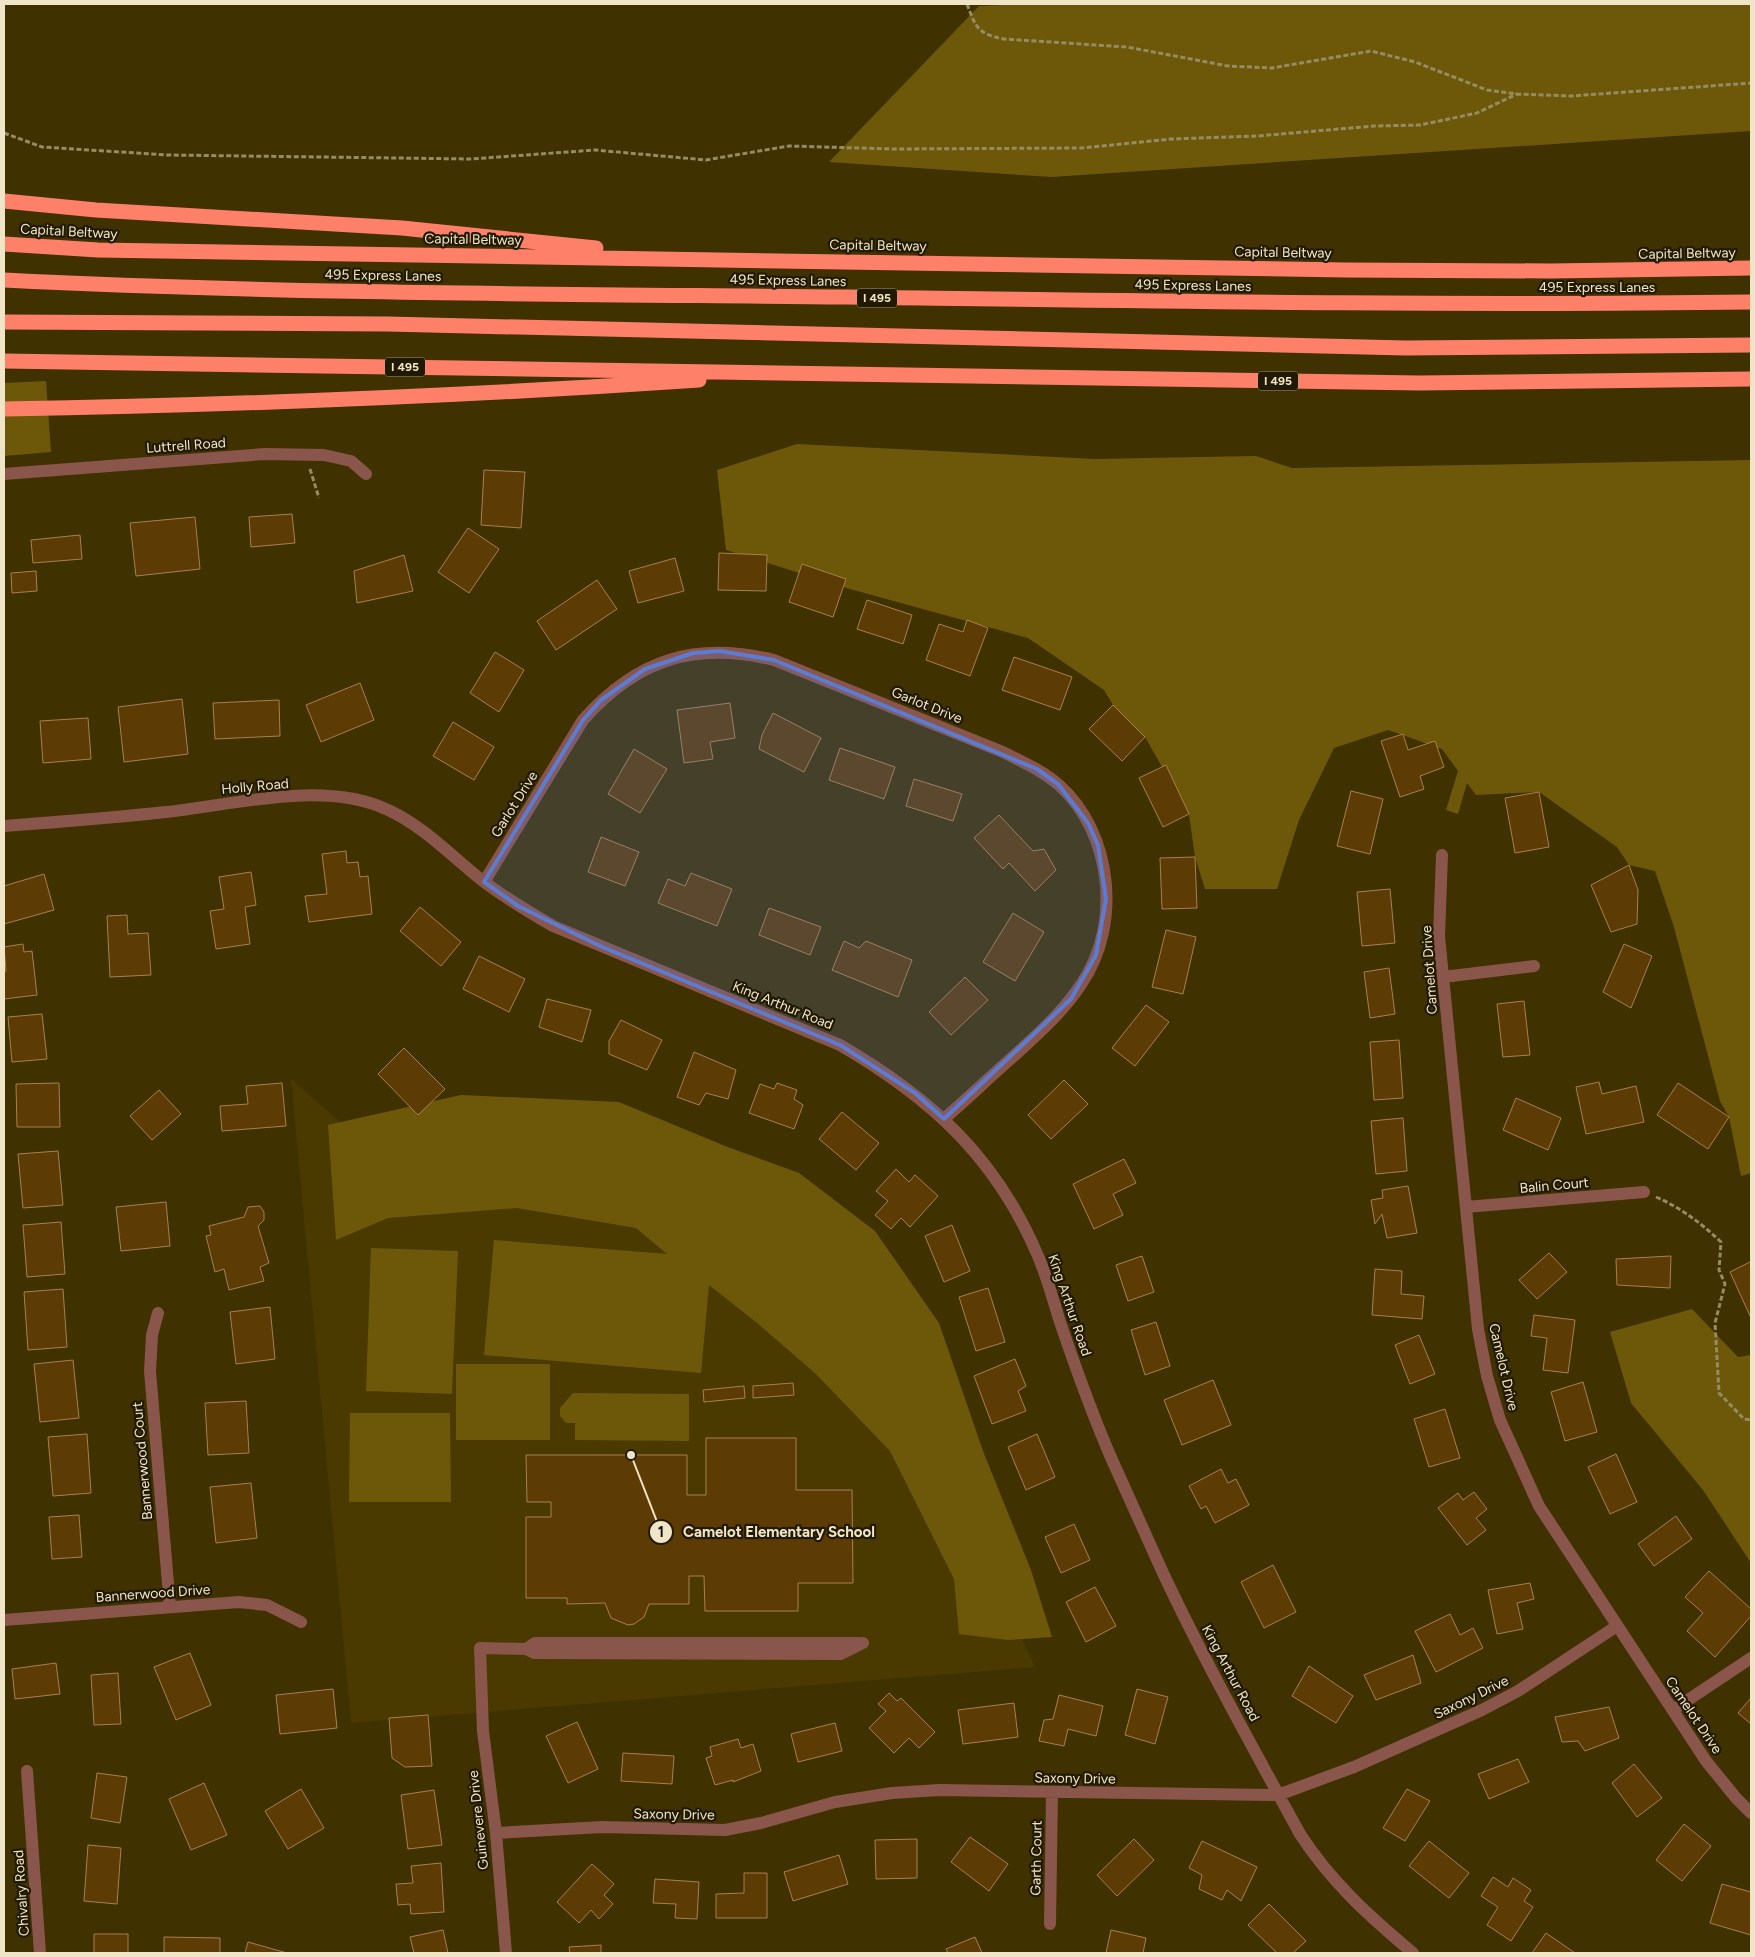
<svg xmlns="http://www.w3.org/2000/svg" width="1755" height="1957" font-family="Figtree,sans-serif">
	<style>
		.built { fill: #4a3a00 }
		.green { fill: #6d580a }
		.building { fill: #5d3b05; stroke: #a8804e }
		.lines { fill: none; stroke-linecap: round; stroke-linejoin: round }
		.path { stroke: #978b63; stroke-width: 3; stroke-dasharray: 5 2.5; stroke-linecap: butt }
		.minor { stroke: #8a564c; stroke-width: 12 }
		.highway { stroke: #ff8069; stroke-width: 15 }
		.marked { fill: #5c7cd3; fill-opacity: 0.2; stroke: #5c7cd3; stroke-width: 4; stroke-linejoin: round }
		.labels { text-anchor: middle; stroke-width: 4.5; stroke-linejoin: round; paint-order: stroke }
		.shield { fill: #211902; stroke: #b2a88c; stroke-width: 1 }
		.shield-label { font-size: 12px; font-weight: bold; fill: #f0e6c7 }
		.street-label { font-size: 14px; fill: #f0e6c7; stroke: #211902 }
		.leader { fill: none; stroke: #f0e6c7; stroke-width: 2 }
		.callout-dot { fill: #f0e6c7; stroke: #211902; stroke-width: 2 }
		.mark-label { font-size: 15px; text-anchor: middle; font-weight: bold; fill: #111 }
		.callout-label { font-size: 15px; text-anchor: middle; font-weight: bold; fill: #f0e6c7; stroke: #211902; stroke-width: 4.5; stroke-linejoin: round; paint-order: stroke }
	</style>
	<rect width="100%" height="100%" fill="#3f3100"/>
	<!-- built -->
	<path class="built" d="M291,1079L439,1208L529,1115L837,1244L1035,1667L351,1723Z"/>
	<!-- green -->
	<path class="green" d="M1022,4H1751V131L1051,177L829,162L979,6Z
		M46,381L51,452L4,456V383Z
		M797,444L1095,459L1256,456L1292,468L1751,460V1173L1741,1176L1729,1117L1720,1101L1674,927L1655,871L1629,865L1617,847L1539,792L1476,795L1467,783L1458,814L1446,810L1458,771L1442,749L1388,730L1334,748L1299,820L1277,889H1205L1195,857L1189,814L1145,737L1113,705L1104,690L1028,638L850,589L726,550L717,470Z
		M461,1095L619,1102L725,1146L799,1173L875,1231L939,1323L983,1451L1031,1570L1052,1637L1008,1640L959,1634L954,1579L890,1451L816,1374L756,1322L709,1285L701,1373L484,1355L494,1240L667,1254L636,1228L517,1208L388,1218L336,1240L328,1125Z
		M371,1248L458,1251L452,1394L366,1391Z
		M1692,1309L1738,1357L1751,1355V1563L1703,1490L1631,1403L1610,1332Z
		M456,1364H550V1440H456Z
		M573,1393L689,1394V1441L575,1440V1423H566L560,1416V1408Z
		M350,1413H450L451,1502H349Z"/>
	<!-- building -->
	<path class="building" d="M484,470L525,472L521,528L481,525Z
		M292,514L295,543L251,547L249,517Z
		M195,517L200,569L136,576L130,523Z
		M468,528L499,549L469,593L438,572Z
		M80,535L82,559L33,563L31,540Z
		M719,553L767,555L766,591L718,590Z
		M404,555L413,591L357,603L354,571Z
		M675,558L684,591L638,603L629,571Z
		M802,564L846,579L833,617L789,602Z
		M36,571L37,591L12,593L11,573Z
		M597,580L617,609L556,650L537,621Z
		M867,600L912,615L903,644L857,629Z
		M967,620L988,628L970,676L926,660L939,624L963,632Z
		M495,652L524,670L499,712L470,693Z
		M1014,657L1072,677L1060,710L1002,690Z
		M360,683L374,720L321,742L306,705Z
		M182,699L188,754L124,762L118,707Z
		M279,700L280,736L215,739L213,703Z
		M730,703L735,738L710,742L713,759L684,763L677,710Z
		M1113,705L1145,737L1122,761L1089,729Z
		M773,713L821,738L804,772L759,749L762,735Z
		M88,718L91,759L43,763L40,721Z
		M453,722L494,747L474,780L433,756Z
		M1403,734L1408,750L1435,741L1444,767L1420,776L1424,789L1400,797L1381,741Z
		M840,748L895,767L884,799L829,780Z
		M634,749L667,769L640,813L608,794Z
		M1166,765L1189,814L1163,827L1139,778Z
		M914,779L962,794L953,821L906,806Z
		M1351,791L1383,799L1370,854L1337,846Z
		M1539,792L1549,847L1515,853L1505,798Z
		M999,815L1033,851L1044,849L1056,870L1035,891L1009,863L1003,869L974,838Z
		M601,837L639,852L625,886L588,872Z
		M346,851L347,863L358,862L360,877L368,876L372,914L309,922L305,896L327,894L322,854Z
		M1195,857L1197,908L1162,909L1160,858Z
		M1629,865L1638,890L1637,924L1611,932L1591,885Z
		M251,872L256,905L245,907L250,944L216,949L210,911L224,909L219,877Z
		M691,873L732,889L717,926L658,903L668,879L685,886Z
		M44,874L54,910L4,924V886Z
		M1390,889L1395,943L1362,946L1357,892Z
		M420,907L461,942L441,966L400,931Z
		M769,908L821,927L810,955L759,935Z
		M1013,913L1044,932L1015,981L983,962Z
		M127,915L128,934L148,933L151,975L110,977L107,916Z
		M1166,930L1196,937L1183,994L1152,987Z
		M844,941L859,948L866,941L912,960L898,997L832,970Z
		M23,944L24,952L32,951L37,995L4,999V971H6L4,947Z
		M1624,944L1652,956L1631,1008L1603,992Z
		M479,956L525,979L509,1012L463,989Z
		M1389,968L1395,1014L1370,1018L1364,972Z
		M965,977L988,1000L951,1035L929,1012Z
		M547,999L591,1010L582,1042L539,1027Z
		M1524,1001L1530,1055L1503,1057L1497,1004Z
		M1146,1005L1169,1022L1135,1066L1112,1048Z
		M42,1014L47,1059L12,1062L8,1017Z
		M621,1020L662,1040L647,1070L609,1054V1041Z
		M1399,1040L1403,1098L1374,1100L1370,1042Z
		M404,1048L445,1089L418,1115L378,1074Z
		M694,1052L736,1070L728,1099L706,1093L699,1105L677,1097Z
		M1064,1080L1088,1104L1051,1139L1028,1115Z
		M1599,1082L1602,1094L1636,1086L1644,1122L1586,1134L1576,1087Z
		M59,1083L60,1127H17L16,1084Z
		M282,1083L286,1126L222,1131L220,1106L248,1104L246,1086Z
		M777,1083L797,1090L794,1099L803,1105L794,1129L749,1113L760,1084L774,1089Z
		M1678,1083L1729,1117L1708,1149L1657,1115Z
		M159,1090L181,1114L152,1140L130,1116Z
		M1516,1098L1561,1118L1548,1150L1503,1130Z
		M842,1112L879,1143L856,1170L819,1139Z
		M1403,1118L1407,1171L1376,1174L1371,1121Z
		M58,1151L63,1205L23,1208L18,1154Z
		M1124,1159L1136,1183L1113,1194L1123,1215L1094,1229L1073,1184Z
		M896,1169L909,1182L915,1175L938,1196L910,1227L901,1218L891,1229L875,1215L888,1201L876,1191Z
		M1408,1186L1417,1233L1387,1238L1382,1214L1375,1224L1371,1200L1383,1198L1382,1190Z
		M166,1202L170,1246L121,1251L116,1207Z
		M260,1206L264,1212V1220L258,1226L269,1263L260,1267L264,1281L229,1290L224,1269L215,1272L206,1236L211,1235L209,1226L244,1217L248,1207Z
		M61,1222L65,1274L27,1277L23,1225Z
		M952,1225L970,1271L944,1282L925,1236Z
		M1549,1253L1567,1272L1537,1299L1519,1280Z
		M1142,1256L1154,1292L1128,1301L1116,1265Z
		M1671,1256L1670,1288L1617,1285L1616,1259Z
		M1750,1262L1751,1264V1318L1730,1272Z
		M1375,1269L1402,1271L1401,1294L1424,1296L1422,1319L1372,1315Z
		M988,1288L1005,1342L976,1351L959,1297Z
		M63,1289L67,1347L28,1350L24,1292Z
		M270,1307L275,1359L236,1364L230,1312Z
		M1534,1315L1575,1320L1568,1373L1543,1370L1547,1338L1531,1336Z
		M1156,1322L1170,1366L1145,1375L1131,1330Z
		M1419,1335L1435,1374L1410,1384L1395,1345Z
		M1015,1359L1026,1386L1018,1391L1026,1411L992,1424L974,1376Z
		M73,1360L79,1418L40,1422L34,1364Z
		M1213,1380L1231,1425L1182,1445L1164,1400Z
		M1583,1382L1597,1432L1565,1441L1551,1392Z
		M793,1383L794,1395L753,1398V1386Z
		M744,1386L745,1398L704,1402L703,1390Z
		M246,1401L249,1453L208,1455L205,1403Z
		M1445,1409L1460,1458L1429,1467L1414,1419Z
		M87,1434L91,1493L53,1496L48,1437Z
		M1037,1434L1055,1477L1026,1490L1008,1447Z
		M706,1438H796V1490H852L853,1583H798V1611H705L704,1576H689V1604H649L644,1617L634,1624L628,1625L611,1618L605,1603L567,1604V1598H526V1517H551V1502H527L526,1455H687V1495H706Z
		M1616,1454L1637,1502L1610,1514L1588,1467Z
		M1221,1469L1228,1483L1236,1479L1249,1505L1215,1523L1206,1506L1201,1509L1189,1486Z
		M251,1483L257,1538L216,1543L210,1487Z
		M1474,1492L1487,1509L1476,1518L1486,1530L1467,1545L1438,1508L1458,1493L1463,1500Z
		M79,1515L82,1557L52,1559L49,1517Z
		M1676,1516L1692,1539L1654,1566L1638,1544Z
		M1074,1524L1090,1560L1061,1573L1045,1537Z
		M1273,1565L1296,1612L1264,1628L1241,1582Z
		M1709,1571L1751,1609V1616L1715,1657L1687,1631L1703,1613L1685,1597Z
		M1530,1583L1534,1599L1517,1603L1523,1629L1497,1634L1488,1590Z
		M1095,1587L1116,1626L1086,1642L1066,1602Z
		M1450,1614L1460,1635L1473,1628L1483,1648L1436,1672L1415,1631Z
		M190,1653L211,1705L176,1720L154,1667Z
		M1413,1655L1421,1683L1376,1700L1364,1675Z
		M56,1663L60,1694L15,1699L12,1669Z
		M1309,1666L1353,1696L1336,1723L1292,1696Z
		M118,1673L121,1724L94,1725L91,1675Z
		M333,1689L337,1728L280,1734L276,1695Z
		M1137,1689L1168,1697L1155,1744L1125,1735Z
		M889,1693L897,1701L901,1698L935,1732L919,1748L909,1738L894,1753L869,1728L886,1711L878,1704Z
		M1059,1695L1103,1706L1096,1736L1068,1729L1064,1746L1039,1741L1044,1720L1053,1719Z
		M1751,1698V1724L1738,1713Z
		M1014,1703L1018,1737L963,1744L958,1710Z
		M1609,1707L1619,1738L1585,1751L1578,1741L1562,1742L1555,1717Z
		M428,1715L432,1766L405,1767L392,1758L389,1718Z
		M577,1722L598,1769L568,1783L546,1736Z
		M835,1723L842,1751L798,1762L791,1734Z
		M738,1739L741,1748L753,1744L761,1771L733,1782V1780L715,1785L706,1758L712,1756L710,1747Z
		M623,1753L674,1756L672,1784L621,1781Z
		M1518,1759L1529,1782L1489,1799L1478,1774Z
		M1634,1764L1662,1798L1637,1817L1612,1783Z
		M97,1773L127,1777L120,1823L91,1818Z
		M204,1783L227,1835L191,1850L169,1799Z
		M301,1789L324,1828L288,1849L265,1811Z
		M1407,1789L1430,1801L1405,1841L1383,1828Z
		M434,1790L442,1845L408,1849L401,1795Z
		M1684,1824L1711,1846L1682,1881L1656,1860Z
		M970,1837L1008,1864L989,1891L951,1862Z
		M917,1839V1878L876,1879L875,1840Z
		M1134,1839L1154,1860L1117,1896L1097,1875Z
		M1202,1841L1257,1867L1241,1901L1227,1890L1222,1900L1199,1889L1202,1875L1189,1868Z
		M1429,1841L1469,1873L1449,1898L1409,1866Z
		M88,1845L121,1848L117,1904L84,1901Z
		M839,1855L848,1884L793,1901L784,1872Z
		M441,1863L444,1912L411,1914L410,1904L398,1905L396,1884L413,1883L411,1866Z
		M592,1864L614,1884L604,1895L613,1904L599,1919L591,1910L579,1923L557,1902Z
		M744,1873H767V1918H716V1894L744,1893Z
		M1493,1877L1508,1887L1513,1878L1531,1890L1524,1901L1533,1907L1511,1941L1487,1925L1498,1907L1481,1896Z
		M655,1879L699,1882L697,1919L675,1918L676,1904L653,1903Z
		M1722,1884L1751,1892V1935L1710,1923Z
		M1269,1904L1306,1941L1293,1953H1277L1248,1925Z
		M443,1930L448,1953H414L410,1937Z
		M1111,1930L1146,1938L1143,1953H1106Z
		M1546,1933L1575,1953H1532Z
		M94,1934H128V1953H94Z
		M164,1937L220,1938V1953H164Z
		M975,1937L982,1953H948L946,1949Z
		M248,1942L287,1953H245Z
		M601,1945V1953H570L569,1947Z"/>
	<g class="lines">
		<!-- path -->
		<path class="path" d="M967,4C976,28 978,34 1004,39L1127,47L1228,66L1272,68L1371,51L1415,62L1487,90L1517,94L1571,96L1751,83
			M4,133L42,147L168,155L471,159L595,150L706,160L789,146L895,149L1081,148L1171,139L1258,136L1374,126L1420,125L1477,113L1517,94
			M310,469L319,498
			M1656,1197C1681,1208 1701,1223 1721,1242L1719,1270L1725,1284L1715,1323L1719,1393L1744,1419L1751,1420"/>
		<!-- minor -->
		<path class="minor" d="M4,474L265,454L324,455L351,461L366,474
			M4,826C58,822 112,818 166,812C233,805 322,780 386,809C424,826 451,856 483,881C505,898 529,912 553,926L840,1045C931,1098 996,1157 1038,1256C1047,1277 1053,1300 1060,1322C1076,1369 1093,1417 1113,1462C1130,1499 1146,1536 1163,1573C1205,1662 1253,1748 1300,1834C1331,1882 1370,1917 1413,1953
			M1442,855L1439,936L1478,1329L1487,1376L1500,1420L1539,1506L1706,1761L1736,1798L1751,1813
			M484,882L583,720C637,659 695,641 774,660L1003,752C1022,762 1042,770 1059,785C1112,832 1122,924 1082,983C1064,1011 1039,1033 1015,1055C991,1076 968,1098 944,1119
			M1443,977L1534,966
			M1466,1207L1644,1192
			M158,1313L152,1335L150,1371L170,1607
			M4,1620L239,1602L267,1605L301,1622
			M526,1649L535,1643H859
			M1673,1710L1751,1658
			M27,1771L40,1953
			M496,1833L602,1827L725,1830L761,1823L835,1802L892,1793L939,1790L1278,1795L1354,1767L1482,1710L1518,1691L1617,1626
			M1050,1924L1052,1792
			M506,1953L496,1833L483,1731L480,1648L526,1649L534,1653L841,1654L863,1643"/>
		<!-- highway -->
		<path class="highway" d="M4,201L96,210L402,228L596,248
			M4,244L98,250L1346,270L1551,271L1751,268
			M4,280C284,294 566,294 847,297C1148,301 1450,306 1751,302
			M4,322L388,324L1406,348L1751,345
			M4,361L1420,383L1751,379
			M4,409C236,405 467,396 699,380"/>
	</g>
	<!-- marked area -->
	<path class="marked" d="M720,651L774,660L1037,769L1058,784L1088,823L1098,845L1106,899L1096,955L1071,999L944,1119L915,1093L840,1045L602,947L518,906L484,882L583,720L601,700L645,669L693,653Z"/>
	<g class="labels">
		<!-- shield labels -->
		<g class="shield">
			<rect x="857" y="288.5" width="40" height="19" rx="4"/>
			<rect x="385" y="357.5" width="40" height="19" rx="4"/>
			<rect x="1258" y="371.5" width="40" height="19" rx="4"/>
		</g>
		<g class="shield-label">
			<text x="877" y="302">I 495</text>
			<text x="405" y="371">I 495</text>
			<text x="1278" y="385">I 495</text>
		</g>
		<!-- street labels -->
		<g class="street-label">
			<text transform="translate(69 231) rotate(3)" y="5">Capital Beltway</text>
			<text transform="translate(473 239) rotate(1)" y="5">Capital Beltway</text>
			<text transform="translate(878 245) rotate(1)" y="5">Capital Beltway</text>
			<text transform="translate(1283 252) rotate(1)" y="5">Capital Beltway</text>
			<text transform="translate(1687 253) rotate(-1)" y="5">Capital Beltway</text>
			<text transform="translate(383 275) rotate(1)" y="5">495 Express Lanes</text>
			<text transform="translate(788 280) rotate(1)" y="5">495 Express Lanes</text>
			<text transform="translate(1193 285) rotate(1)" y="5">495 Express Lanes</text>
			<text x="1597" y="292">495 Express Lanes</text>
			<text transform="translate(186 445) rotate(-4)" y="5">Luttrell Road</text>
			<text transform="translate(927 705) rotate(22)" y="5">Garlot Drive</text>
			<text transform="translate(255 786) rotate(-5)" y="5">Holly Road</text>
			<text transform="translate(514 804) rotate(-58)" y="5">Garlot Drive</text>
			<text transform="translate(1429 970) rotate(-94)" y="5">Camelot Drive</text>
			<text transform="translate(783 1005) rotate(22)" y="5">King Arthur Road</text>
			<text transform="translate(1554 1185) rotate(-5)" y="5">Balin Court</text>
			<text transform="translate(1070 1305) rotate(71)" y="5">King Arthur Road</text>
			<text transform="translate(1504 1367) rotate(77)" y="5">Camelot Drive</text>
			<text transform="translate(142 1461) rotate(-95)" y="5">Bannerwood Court</text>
			<text transform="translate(153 1593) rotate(-4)" y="5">Bannerwood Drive</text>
			<text transform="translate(1231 1673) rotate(62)" y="5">King Arthur Road</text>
			<text transform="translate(1471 1697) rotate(-26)" y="5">Saxony Drive</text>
			<text transform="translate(1694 1715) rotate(56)" y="5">Camelot Drive</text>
			<text transform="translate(1075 1778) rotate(1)" y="5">Saxony Drive</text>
			<text transform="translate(674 1814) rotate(1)" y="5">Saxony Drive</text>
			<text transform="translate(478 1820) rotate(-96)" y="5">Guinevere Drive</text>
			<text transform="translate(1036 1858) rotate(-89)" y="5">Garth Court</text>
			<text transform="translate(21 1893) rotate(-94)" y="5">Chivalry Road</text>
		</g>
	</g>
	<!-- callouts -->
	<path class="leader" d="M631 1455L661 1532"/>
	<g class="callout-dot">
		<circle cx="631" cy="1455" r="5"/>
		<circle cx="661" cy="1532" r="12"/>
	</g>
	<g class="mark-label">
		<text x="661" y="1537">1</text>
	</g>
	<g class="callout-label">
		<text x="779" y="1537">Camelot Elementary School</text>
	</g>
	<!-- border -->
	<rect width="1755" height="1957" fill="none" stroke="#f0e6c7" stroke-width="10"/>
</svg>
